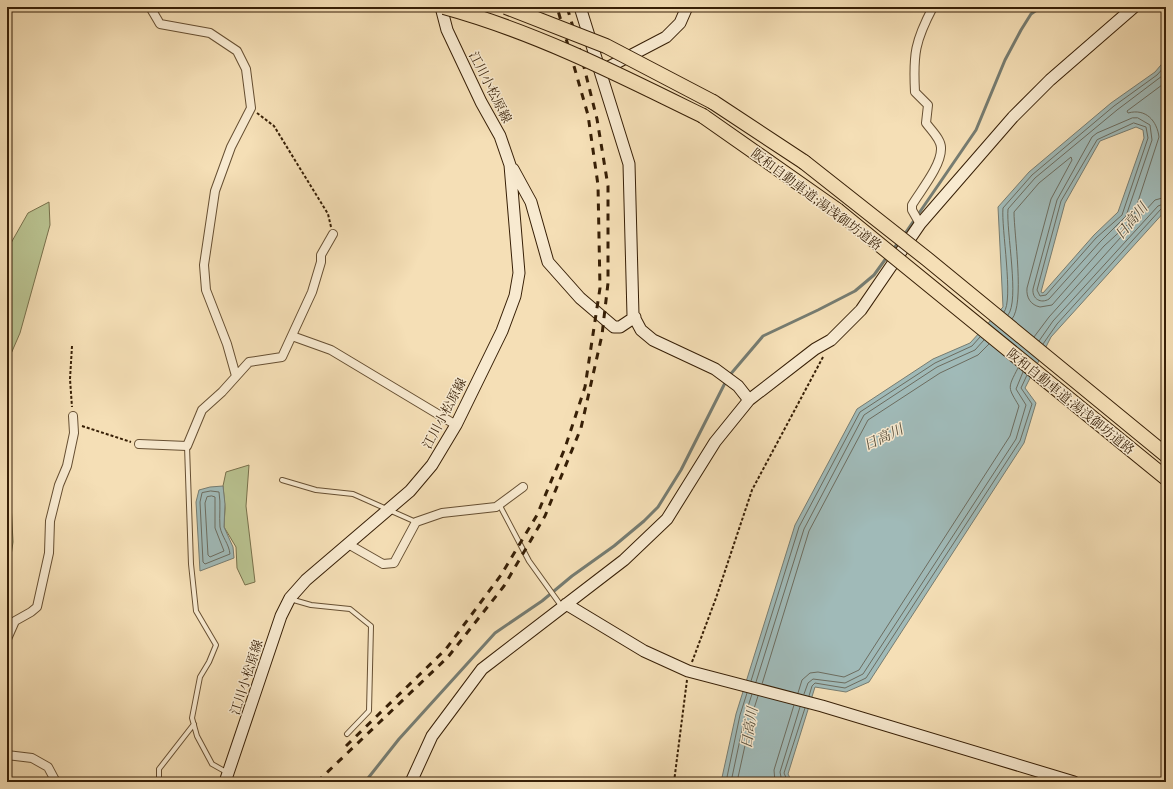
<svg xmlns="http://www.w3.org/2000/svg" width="1173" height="789" font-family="Cardo,'Noto Serif JP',serif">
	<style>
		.green { fill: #b9c290; stroke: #78704b }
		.water { fill: #a0bab8; stroke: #767c71; fill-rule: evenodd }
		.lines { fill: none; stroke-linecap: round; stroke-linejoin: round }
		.shore { stroke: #6c6c5f; stroke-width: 1 }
		.stream { stroke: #767c71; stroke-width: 3 }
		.lane-casing { stroke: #664f32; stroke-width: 6 }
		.street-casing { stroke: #664f32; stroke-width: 10 }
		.secondary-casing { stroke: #371f06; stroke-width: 13 }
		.highway-casing { stroke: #371f06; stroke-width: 16 }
		.path { stroke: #371f06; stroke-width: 2; stroke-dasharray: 3 2; stroke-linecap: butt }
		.lane { stroke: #f8ead0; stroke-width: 4 }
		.street { stroke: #f8ead0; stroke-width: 8 }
		.secondary { stroke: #f8ead0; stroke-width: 11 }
		.highway { stroke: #f5dfb6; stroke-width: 14 }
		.rail { stroke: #371f06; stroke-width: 3; stroke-dasharray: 7 7; stroke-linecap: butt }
		.highway-bridge-casing { stroke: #371f06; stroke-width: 16; stroke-linecap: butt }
		.highway-bridge { stroke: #f5dfb6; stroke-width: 14 }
		.labels { text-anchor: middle; stroke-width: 3; stroke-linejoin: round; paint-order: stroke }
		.street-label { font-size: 13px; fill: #371f06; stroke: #f8ead0 }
		.water-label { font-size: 14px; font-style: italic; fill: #564e3b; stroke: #f8ead0 }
	</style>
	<rect width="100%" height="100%" fill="#f5dfb6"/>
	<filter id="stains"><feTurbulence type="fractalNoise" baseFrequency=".005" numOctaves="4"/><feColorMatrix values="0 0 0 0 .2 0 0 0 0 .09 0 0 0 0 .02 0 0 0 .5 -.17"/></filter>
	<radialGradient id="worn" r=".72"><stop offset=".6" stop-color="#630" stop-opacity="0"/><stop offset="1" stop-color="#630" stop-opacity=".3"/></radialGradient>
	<!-- green -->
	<path class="green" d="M49,202L50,225L20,333L7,363V250L28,213Z
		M7,460L9,463L13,542L7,584Z
		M249,465L246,506L255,582L245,585L237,568L236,547L224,527L225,508L223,486L226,472Z"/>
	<!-- water -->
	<path class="water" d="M1166,59V210L1051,337L1025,388L1036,403L1024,443L869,682L846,692L815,687L788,774L792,782H721L736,714L795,525L857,409L933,359L970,343L1003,307L998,207L1029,172L1111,103L1155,72ZM1136,127L1143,130L1144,138L1118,212L1094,235L1043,293L1041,292L1065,203L1100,141Z
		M223,486L225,504L224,527L233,547L234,558L200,571L196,502L199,490L210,487Z"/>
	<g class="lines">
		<!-- shore -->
		<path class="shore" d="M1166,82L1127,111L1128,113C1146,108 1157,121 1159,137L1131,223H1134L1155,200L1166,197
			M1138,118L1150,125L1152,140L1126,216L1100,242L1049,299C1041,304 1032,299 1033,289L1057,200L1092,137L1097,133L1132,118Z
			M1134,123L1146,127L1148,138L1122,215L1096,238L1046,295L1040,296L1037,290L1061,201L1097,140Z
			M1004,312C1014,301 1001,227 1003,208L1032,175L1114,106L1157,75L1166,65
			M1008,315C1020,301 1006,231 1008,209L1035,178L1117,110L1166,73
			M1012,319C1025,304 1014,234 1014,212L1039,183L1071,157L1072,160L1051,199L1027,288C1026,298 1031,305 1040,307L1052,305L1104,246L1127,225L1130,227L1049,317L1034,337
			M1039,341L1053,321L1158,206L1166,203
			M1043,344L1057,324L1161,209L1166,208
			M211,491L219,492C221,504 219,516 220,527C222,537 229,544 230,554L205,564L203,562L200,502L202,493Z
			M212,496L215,497V528L224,551L210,557L208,555L205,503L207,497Z
			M751,681L799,527L860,412L935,363L972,346L980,337
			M756,682L804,529L864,415L937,367L975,350L984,340
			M762,684L809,531L868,420L940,373L978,355L989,344
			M798,693L802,680L810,673L818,672L844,677L859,670L1010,436L1019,406C1008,387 1007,389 1018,368
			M804,694L808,683L813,679L845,683L863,674L1016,439L1026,405L1016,389L1023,372
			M809,696L812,686L815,683L845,688L866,678L1020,441L1032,404L1021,388L1027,375
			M726,782L740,715L747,693
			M731,782L745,716L752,694
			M737,782L751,718L758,696
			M775,782L774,770L794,705
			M782,782L780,772L800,707
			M788,782L784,773L805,708"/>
		<!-- stream -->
		<path class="stream" d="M904,235L976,130L1005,60L1021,30L1031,14L1041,7
			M892,251L899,241
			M729,376L763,336L818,310L855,291L874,275L887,257
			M365,782L399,739L495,633L542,601L572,576L614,546L644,521L658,507L681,470L726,381"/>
		<!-- lane casing -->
		<g class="lane-casing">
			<path id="lane" d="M187,446L191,564L196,611L216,645L209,662L200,677L192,718L197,736L212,764L228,773
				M282,480L316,490L353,494L416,522
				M499,504L529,561L562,607
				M290,599L311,605L350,609L371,626L369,711L347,734
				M159,782V769L194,724"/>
		</g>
		<!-- street casing -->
		<g class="street-casing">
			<path id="street" d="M150,7L160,24L210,33L237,51L246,69L251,108L231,147L215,191L204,265L206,290L227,344L236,376
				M920,224L912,210V205C921,190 941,166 941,149C942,140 931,130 926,123L928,105L915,92C913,54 915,41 933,7
				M292,336L331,350L456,425
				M139,444L187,446L202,410L222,392L249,362L282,357L312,292L321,262V255L333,234
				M348,544L383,564L394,563L416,522L442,513L496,507L523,487
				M7,639L15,621L31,612L37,607L49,553L50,521L59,485L67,466L74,433L73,416
				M7,755L32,758L48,767L56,782"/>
		</g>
		<!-- secondary casing -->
		<g class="secondary-casing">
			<path id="secondary" d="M580,7L629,164L633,315L641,330L653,340L715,369L738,386L749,400
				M601,71L666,37L680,23L687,7
				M513,169L531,202L548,262L580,298L614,327H620L635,317
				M566,604L644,651L688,671L822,706L1074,782
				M225,782L281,616L290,598L306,580L410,491L432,465L456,425L502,331L515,296L519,273L510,165L500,136L481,102L447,30L441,7
				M411,782L432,736L482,669L624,560L667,519L715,442L749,400L815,349L831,340L861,310L920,224L1013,117L1050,80L1134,7"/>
		</g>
		<!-- highway casing -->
		<g class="highway-casing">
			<path id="highway" d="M713,102L804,162
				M703,116L837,210"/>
		</g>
		<!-- path -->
		<path class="path" d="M257,113L274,126L328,214L331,227
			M72,346L70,379L72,407
			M82,426L131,442
			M692,662L716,598L752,490L823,357
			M674,782L687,680"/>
		<!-- lane -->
		<use href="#lane" class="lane"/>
		<!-- street -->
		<use href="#street" class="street"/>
		<!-- secondary -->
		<use href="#secondary" class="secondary"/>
		<!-- highway -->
		<use href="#highway" class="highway"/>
		<!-- rail -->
		<path class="rail" d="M346,746L446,649L501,575L537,515L565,448L585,387L600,288L598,185L588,115L557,7
			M317,782L448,657L504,586L545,516L581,428L602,335L608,283V186L597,119L579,47L567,7"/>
		<!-- highway-bridge casing -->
		<g class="highway-bridge-casing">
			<path id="highway-bridge" d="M444,7C535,32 618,74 703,116
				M506,7L606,46L713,102
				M804,162L927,259L1166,455
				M837,210L1166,478"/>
		</g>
		<!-- highway-bridge -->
		<use href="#highway-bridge" class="highway-bridge"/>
	</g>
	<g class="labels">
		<!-- street labels -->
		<g class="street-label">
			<text transform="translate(491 87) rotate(63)" y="5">江川小松原線</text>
			<text transform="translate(817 199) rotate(37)" y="5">阪和自動車道;湯浅御坊道路</text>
			<text transform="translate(1071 401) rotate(39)" y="5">阪和自動車道;湯浅御坊道路</text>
			<text transform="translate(444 413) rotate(-62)" y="5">江川小松原線</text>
			<text transform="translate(246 677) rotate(-72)" y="5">江川小松原線</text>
		</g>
		<!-- water labels -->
		<g class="water-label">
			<text transform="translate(1131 221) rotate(-50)" y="5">日高川</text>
			<text transform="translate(883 437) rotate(-25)" y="5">日高川</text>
			<text transform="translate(749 728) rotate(-81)" y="5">日高川</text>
		</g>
	</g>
	<!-- margin -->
	<rect width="1173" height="789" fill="none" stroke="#f5dfb6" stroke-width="24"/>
	<rect x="8" y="8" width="1157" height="773" fill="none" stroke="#371f06" stroke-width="2"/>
	<rect x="12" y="12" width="1149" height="765" fill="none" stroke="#371f06"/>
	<rect width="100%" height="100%" filter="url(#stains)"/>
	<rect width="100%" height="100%" fill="url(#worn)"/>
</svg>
